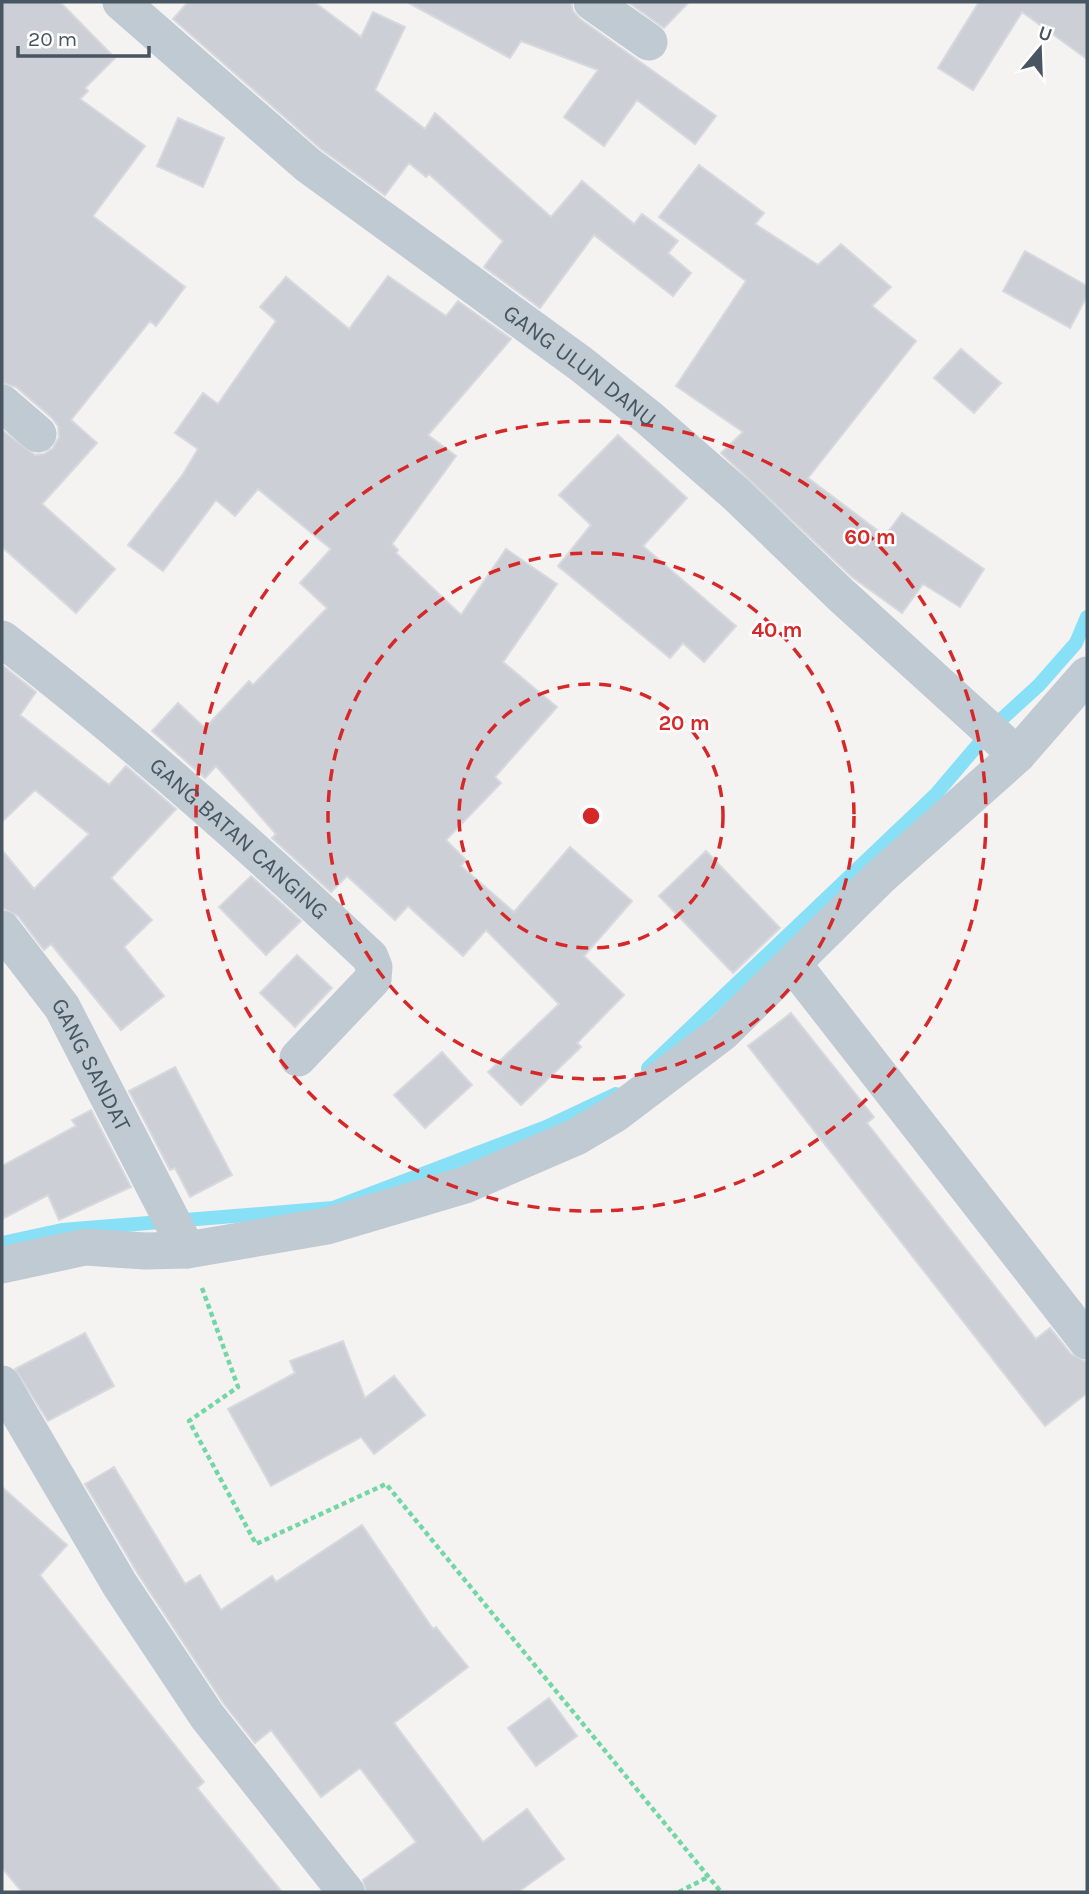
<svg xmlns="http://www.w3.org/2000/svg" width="1089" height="1894" font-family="Karla,sans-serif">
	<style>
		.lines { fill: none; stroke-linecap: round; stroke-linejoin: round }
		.stream { stroke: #88e0f6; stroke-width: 14 }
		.building { fill: #cccfd5; stroke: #d6d9de; stroke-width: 2 }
		.path { stroke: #72d7a4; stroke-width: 4.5; stroke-dasharray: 5 3.5; stroke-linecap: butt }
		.street { stroke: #bfcad3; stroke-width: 37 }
		.ring { fill: none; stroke: #d62828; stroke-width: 3.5; stroke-dasharray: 12 9 }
		.labels { text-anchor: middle; stroke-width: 5; stroke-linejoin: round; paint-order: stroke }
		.street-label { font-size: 23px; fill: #485662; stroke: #fff }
		.centre { fill: #d62828; stroke: #fff; stroke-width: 3.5 }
		.ring-label { font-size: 21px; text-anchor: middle; font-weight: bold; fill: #d62828; stroke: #fff; stroke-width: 5; stroke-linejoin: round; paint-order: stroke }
	</style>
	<rect width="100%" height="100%" fill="#f5f2f2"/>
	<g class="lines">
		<!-- stream -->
		<path class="stream" d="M648,1068L936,794L993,727L1039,685L1076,643L1087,617
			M2,1243L62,1230L333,1208L546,1127L616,1094"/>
	</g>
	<!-- building -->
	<path class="building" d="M2,2H60L115,58L85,88L88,91L80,99L145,146L93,216L185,287L156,326L150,321L71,420L97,443L42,504L115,569L76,613L2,547V430L35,455L44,454L53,448L59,437L58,426L52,418L16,387L2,383Z
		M188,2H314L361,37L373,12L405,27L375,90L425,129L435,113L551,217L582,181L634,224L642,214L678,241L668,253L691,273L673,296L594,235L540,308L484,267L503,241L429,174L426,177L409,163L385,195L321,149L173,19Z
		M407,2H571L573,11L580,19L716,116L695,144L637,100L604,146L564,117L598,70L521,41L510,58Z
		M628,2H689L664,28Z
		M979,2H1087V59L1022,12L973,90L938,68Z
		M178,118L224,138L203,187L157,166Z
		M699,165L764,213L755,224L818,265L841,244L891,287L872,306L916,341L808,478L885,536L902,513L984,569L960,607L923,584L902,613L852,577L721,453L743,432L676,386L746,281L659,217Z
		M1025,251L1087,286V296L1070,328L1003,291Z
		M388,276L446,316L458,301L511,339L428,435L456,456L392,544L398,550L396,553L461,615L506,549L557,584L503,662L557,707L495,777L501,783L446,840L466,860L461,866L514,912L570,847L632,901L584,956L624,995L577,1043L581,1047L521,1105L488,1072L559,1004L486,930L463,956L408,906L395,920L347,876L331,892L272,838L276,834L216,766L205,778L152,731L178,703L205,728L249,681L253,685L327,608L300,583L331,549L258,489L235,516L216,500L163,571L128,545L183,474L198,449L175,433L203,393L218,404L276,321L260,307L286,277L349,329Z
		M961,349L1001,383L974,413L934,378Z
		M618,435L687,498L643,546L736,626L704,662L683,643L670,658L558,566L591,525L559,495Z
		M2,665L36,692L20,715L109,785L126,766L176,809L111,878L152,920L124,947L164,996L121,1030L51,944L44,950L18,916L2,908V850L34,889L89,834L35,790L2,822Z
		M706,851L780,928L733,973L659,896Z
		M251,876L301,921L266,955L219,907Z
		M297,955L332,988L295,1027L260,993Z
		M791,1013L874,1117L867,1123L1036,1339L1050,1328L1071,1354L1087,1362V1393L1045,1426L748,1046Z
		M442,1052L472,1085L425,1128L394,1095Z
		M175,1067L232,1175L190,1197L175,1168L170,1170L129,1091Z
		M91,1110L131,1187L59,1220L48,1195L2,1219V1166L76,1126L72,1120Z
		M85,1333L114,1386L48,1421L15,1369Z
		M343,1341L365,1398L394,1376L425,1415L374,1454L361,1437L271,1486L228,1409L295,1373L290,1361Z
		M114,1467L185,1584L200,1575L221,1610L272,1576L276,1582L362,1525L433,1629L436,1627L468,1667L394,1723L483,1842L527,1809L564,1859L518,1892H366L363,1880L416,1842L360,1768L321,1797L271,1730L255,1743L224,1704L138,1574L85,1484Z
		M2,1487L67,1545L40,1575L204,1782L197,1788L282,1892H22L2,1868Z
		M549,1698L577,1736L536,1766L508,1728Z"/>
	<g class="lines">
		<!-- path -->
		<path class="path" d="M202,1288L238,1387L189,1421L256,1544L386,1484L721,1892
			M679,1892L708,1877"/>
		<!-- street -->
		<g class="street">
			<path id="s1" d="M121,2L308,165L581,364L649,418L736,494L841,595L1017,755"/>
			<path d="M592,2L649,42"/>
			<path d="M2,403L38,434"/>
			<path id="s2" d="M2,639C131,738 251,845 370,957L374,967L373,979L298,1058"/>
			<path id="s3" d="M2,929L62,1007L187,1250"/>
			<path d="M793,964L1087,1341"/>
			<path d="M2,1265L85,1247L145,1251L187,1250L327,1226L465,1185L576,1137L615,1114L722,1033L879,878L1017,755L1087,675"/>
			<path d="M2,1384L120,1585L207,1716L346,1892"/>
		</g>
	</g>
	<!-- distance rings -->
	<g class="ring">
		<circle cx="591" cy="816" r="132"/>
		<circle cx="591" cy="816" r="263"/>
		<circle cx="591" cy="816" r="395"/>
	</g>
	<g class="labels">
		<!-- street labels -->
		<g class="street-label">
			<text dy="8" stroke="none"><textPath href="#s1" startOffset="586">GANG ULUN DANU</textPath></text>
			<text dy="8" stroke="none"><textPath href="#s2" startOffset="310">GANG BATAN CANGING</textPath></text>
			<text dy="8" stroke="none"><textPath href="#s3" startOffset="163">GANG SANDAT</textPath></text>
		</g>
	</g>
	<circle cx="591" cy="816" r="10" class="centre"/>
	<g class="ring-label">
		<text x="870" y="544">60 m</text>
		<text x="777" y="637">40 m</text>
		<text x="684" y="730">20 m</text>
	</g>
	<!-- border -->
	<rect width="1089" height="1894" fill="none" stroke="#485662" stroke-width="7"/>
	<!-- north arrow -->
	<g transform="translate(1040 49) rotate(19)" stroke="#ffffff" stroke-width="5" paint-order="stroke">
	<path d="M0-5L12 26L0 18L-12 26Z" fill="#485662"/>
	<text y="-10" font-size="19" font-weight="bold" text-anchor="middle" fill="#485662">U</text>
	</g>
	<!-- scale -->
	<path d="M18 46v10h131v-10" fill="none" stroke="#485662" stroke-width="3.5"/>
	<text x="28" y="46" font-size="21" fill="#485662" stroke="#ffffff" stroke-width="5" paint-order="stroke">20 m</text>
</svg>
